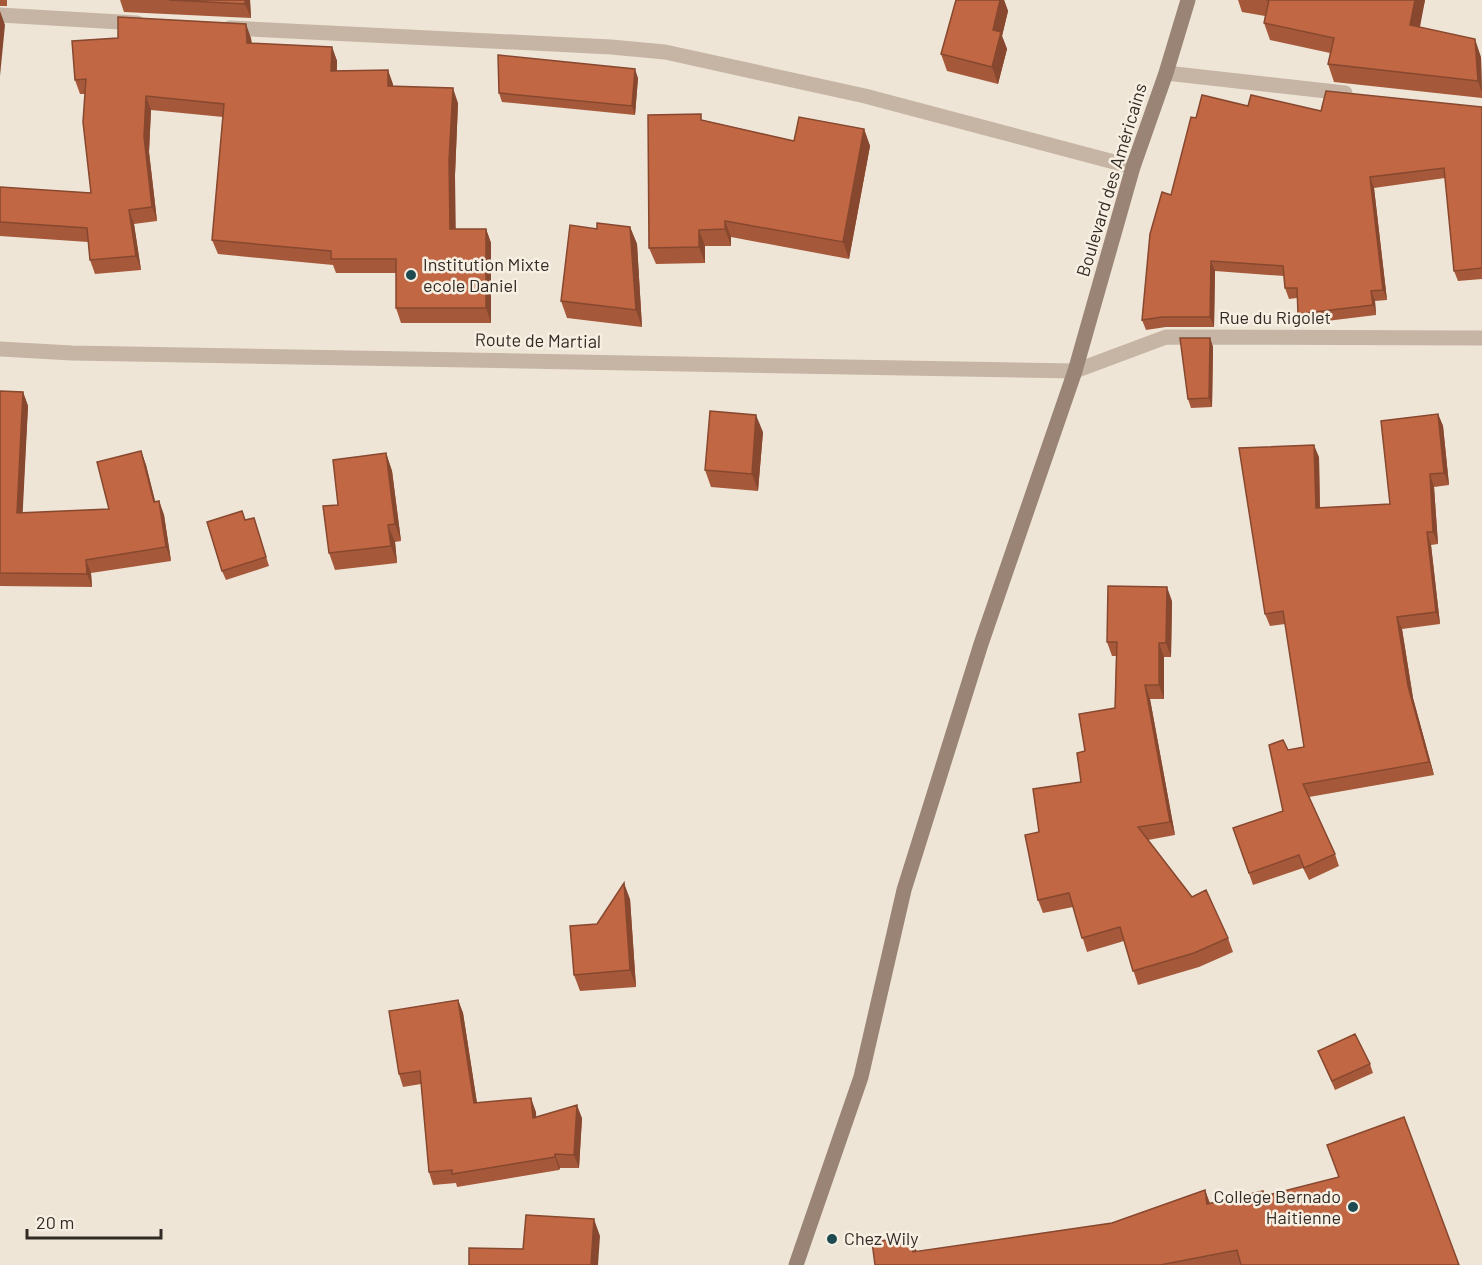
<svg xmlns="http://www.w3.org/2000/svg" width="1482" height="1265" font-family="Barlow,sans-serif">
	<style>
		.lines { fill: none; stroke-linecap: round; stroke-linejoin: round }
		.service { stroke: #c6b5a4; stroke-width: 15 }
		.minor { stroke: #c6b5a4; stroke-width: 15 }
		.tertiary { stroke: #c6b5a4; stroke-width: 15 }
		.secondary { stroke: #998475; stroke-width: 15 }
		.wall { fill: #a6593a }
		.shaded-wall { fill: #87482f }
		.building { fill: #c16743; stroke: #87482f; stroke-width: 1.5 }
		.poi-dot { fill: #1d4b51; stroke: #f7efe2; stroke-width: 2 }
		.labels { text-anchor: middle; stroke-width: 5; stroke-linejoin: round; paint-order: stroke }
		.street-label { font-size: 18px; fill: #322a25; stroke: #f7efe2 }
		.poi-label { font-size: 18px; fill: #322a25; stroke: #f7efe2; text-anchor: start }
	</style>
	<rect width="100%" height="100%" fill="#efe5d7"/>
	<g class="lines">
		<!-- service -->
		<path class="service" d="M1166,73L1345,93"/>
		<!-- minor -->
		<path class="minor" d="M0,15L137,23
			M230,28L611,47L665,52L865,96L1133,167
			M1075,371L1166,337L1482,338"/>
		<!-- tertiary -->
		<path class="tertiary" d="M0,349L72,353L1075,371"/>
		<!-- secondary -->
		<path class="secondary" d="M796,1265L861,1077L904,890L981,644L1075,371L1133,167L1166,73L1188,0"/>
	</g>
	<!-- wall -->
	<path class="wall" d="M0,0H7V6H0Z
		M120,0H250L251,18L124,12Z
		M956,0H1004L1008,11L1002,36L1007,49L998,84L947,71L941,54Z
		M1238,0H1425L1419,27L1481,57L1482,98L1334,82L1328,64L1330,53L1270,40L1264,23L1265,16L1242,12Z
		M251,38L252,44L332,47L337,61V71L393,84V86L458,103L455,175V229H486L491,243V323H401L396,308V273H336L333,265L218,254L212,240L223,117L151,110L149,152L157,221L134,224L141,270L95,274L90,260L88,242L0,236V187L91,193L85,94H80L75,80Z
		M638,78L635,115L502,102L499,93Z
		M1248,106L1321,111L1482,108V279L1458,281L1454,271L1445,178L1374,188L1387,300L1375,301L1376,315L1302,324L1298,314L1297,298L1289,299L1285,288L1284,276L1215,271L1214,327H1166L1146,330L1142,320L1171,195L1196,118Z
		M703,120L794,141L864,129L870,146L849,259L731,237V246H705V263L656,264L649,248Z
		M630,227L637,244L642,327L567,318L561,301L597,229Z
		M1210,338L1213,347L1212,407L1191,408L1188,399Z
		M0,391L23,392L28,406L22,513L109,509L141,451L146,465L155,502L159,501L164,515L171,561L91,573L92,587L0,586Z
		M1438,414L1443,426L1449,485L1434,487L1438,544L1431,545L1440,624L1402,629L1413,698L1434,775L1309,797L1335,854L1339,866L1309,880L1303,868L1253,885L1233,828L1283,811L1288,750L1304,747L1285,624L1270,626L1265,614L1319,457L1320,508L1390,504Z
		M763,432L758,491L711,487L705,470Z
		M386,453L392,471L401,541L395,542L397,563L335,570L329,553L338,505Z
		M254,518L269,566L226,580L222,571L245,520Z
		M1172,601L1171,657H1164V699H1150L1175,835L1148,840L1192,897L1228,938L1233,952L1199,967L1138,985L1124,941L1087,952L1073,907L1043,913L1038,900L1039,832L1081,782L1085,751L1115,708L1116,656H1112L1107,642Z
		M630,899L636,987L580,991L574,975L597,924Z
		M458,1000L463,1013L477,1103L536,1112V1117L582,1118L579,1168H560L559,1170L457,1187L456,1183L433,1185L429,1172L421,1084L403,1087L399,1074Z
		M1318,1051L1370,1064L1373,1073L1335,1090Z
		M1205,1190L1210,1203L1265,1196L1459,1265H875L911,1237L917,1252L1112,1223Z"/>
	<!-- shaded-wall -->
	<path class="shaded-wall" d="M245,0H250L251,18L245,4Z
		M1000,0H1004L1008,11L1002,36L1007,49L998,84L992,67L993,30Z
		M1415,0H1425L1417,43L1410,25Z
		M0,11L5,25L0,76Z
		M246,24L251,38L252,58L247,43Z
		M1475,39L1481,57L1482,93L1478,81Z
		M332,47L337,61L336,86L331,71Z
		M635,69L638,78L635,115L632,106Z
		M388,70L393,84L394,100L388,86Z
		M453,88L458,103L455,175L456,244L450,229L449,161Z
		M146,96L151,110L149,152L157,221L152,207L144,137Z
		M864,129L870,146L849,259L843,242Z
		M1370,177L1374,188L1387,300L1383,290Z
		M129,210L134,224L141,270L136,256Z
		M725,221L731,237V246L725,229Z
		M630,227L637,244L642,327L636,310Z
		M486,229L491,243V323L486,308Z
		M699,230L705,246V263L699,247Z
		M1211,261L1215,271L1214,327L1210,317Z
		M1371,291L1375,301L1376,315L1373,305Z
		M1210,338L1213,347L1212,407L1209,398Z
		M23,392L28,406L22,527L17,513Z
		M1438,414L1443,426L1449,485L1444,473Z
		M756,415L763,432L758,491L752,474Z
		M1314,445L1319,457L1320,521L1316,508Z
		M141,451L146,465L159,516L154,502Z
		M386,453L392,471L401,541L395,524Z
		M1430,474L1434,487L1438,544L1433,532Z
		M159,501L164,515L171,561L166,547Z
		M388,525L395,542L397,563L391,546Z
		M1427,532L1431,545L1440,624L1436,612Z
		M86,560L91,573L92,587L87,574Z
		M1167,587L1172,601L1171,657L1166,643Z
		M1397,617L1402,629L1413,698L1434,775L1429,762L1408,686Z
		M1159,643L1164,657V699L1159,685Z
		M1145,685L1150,699L1175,835L1170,822Z
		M624,883L630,899L636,987L630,970Z
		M458,1000L463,1013L479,1116L474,1103Z
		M531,1098L536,1112L537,1131L533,1118Z
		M577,1105L582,1118L579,1168L574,1155Z
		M555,1154L560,1168L559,1170L555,1157Z
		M1205,1190L1211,1208L1207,1204Z
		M594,1219L600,1236L598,1265H591Z
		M911,1237L918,1255L913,1252Z"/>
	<!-- building -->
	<path class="building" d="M169,0H245V4Z
		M956,0H1000L993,30L1001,32L992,67L941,54Z
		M1266,0H1415L1410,25L1475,39L1478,81L1328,64L1334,38L1264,23L1269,0Z
		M118,17L246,24L247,43L332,47L331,71L388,70V86L453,88L449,161L450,229H486V308H396V259H331V251L212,240L224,104L146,96L144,137L152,207L129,210L136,256L90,260L87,228L0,222V187L91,193L83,122L86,79L75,80L72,41L118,38Z
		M498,55L635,69L632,106L499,93Z
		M1326,91L1482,107V268L1454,271L1444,168L1370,177L1383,290L1371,291L1373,305L1298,314L1297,288H1285L1283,266L1211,261L1210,317H1162L1142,320L1150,234L1162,192L1171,195L1191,117L1196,118L1202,95L1248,106L1251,95L1321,111Z
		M701,114V120L794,141L799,117L864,129L843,242L725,221V229L699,230V247L649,248L648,115Z
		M597,223L630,227L636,310L561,301L570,225L597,229Z
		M1180,338H1210L1209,398L1188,399Z
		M0,391L23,392L17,513L109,509L97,462L141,451L154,502L159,501L166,547L86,560L87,574L0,573Z
		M710,411L756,415L752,474L705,470Z
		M1438,414L1444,473L1430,474L1433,532H1427L1436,612L1397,617L1408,686L1429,762L1303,784L1335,854L1304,868L1299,855L1249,873L1233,828L1283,811L1269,745L1283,740L1288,750L1304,747L1283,611L1265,614L1239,448L1314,445L1316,508L1390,504L1381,421Z
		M386,453L395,524L388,525L391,546L329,553L323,506L338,505L333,460Z
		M242,511L245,520L254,518L266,557L222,571L207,522Z
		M1108,586L1167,587L1166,643H1159V685H1145L1170,822L1138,827L1192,897L1206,890L1228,938L1194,953L1133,971L1120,927L1082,938L1069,893L1038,900L1025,835L1039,832L1033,789L1081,782L1077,753L1085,751L1079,714L1115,708L1117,642H1107Z
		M624,883L630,970L574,975L570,926L597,924Z
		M458,1000L474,1103L531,1098L533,1118L577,1105L574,1155L555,1154V1157L452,1174V1170L429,1172L420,1071L399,1074L389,1011Z
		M1355,1034L1370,1064L1332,1081L1318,1051Z
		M1404,1117L1459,1265H1241L1237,1250L1160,1265H875L872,1242L911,1237L913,1252L1112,1223L1205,1190L1207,1204L1263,1191L1264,1196L1339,1177L1327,1145Z
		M526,1215L594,1219L591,1265H469V1248L523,1249Z"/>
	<!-- markers -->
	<g class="poi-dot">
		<circle cx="411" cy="275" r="6"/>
		<circle cx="1353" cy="1207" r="6"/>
		<circle cx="832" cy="1239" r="6"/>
	</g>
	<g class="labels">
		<!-- street labels -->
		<g class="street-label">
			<text transform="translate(1112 180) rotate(-73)" y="6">Boulevard des Américains</text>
			<text x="1275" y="324">Rue du Rigolet</text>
			<text transform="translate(538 341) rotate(1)" y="6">Route de Martial</text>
		</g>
		<!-- poi labels -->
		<g class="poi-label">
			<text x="423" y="271">Institution Mixte<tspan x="423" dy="21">ecole Daniel</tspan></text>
			<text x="1341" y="1203" text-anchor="end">College Bernado<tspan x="1341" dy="21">Haitienne</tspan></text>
			<text x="844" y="1245">Chez Wily</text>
		</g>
	</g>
	<!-- scale -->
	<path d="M27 1229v9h134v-9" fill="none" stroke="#322a25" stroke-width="3"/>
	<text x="36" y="1229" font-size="18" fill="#322a25" stroke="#f7efe2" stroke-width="4.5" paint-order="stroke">20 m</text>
</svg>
